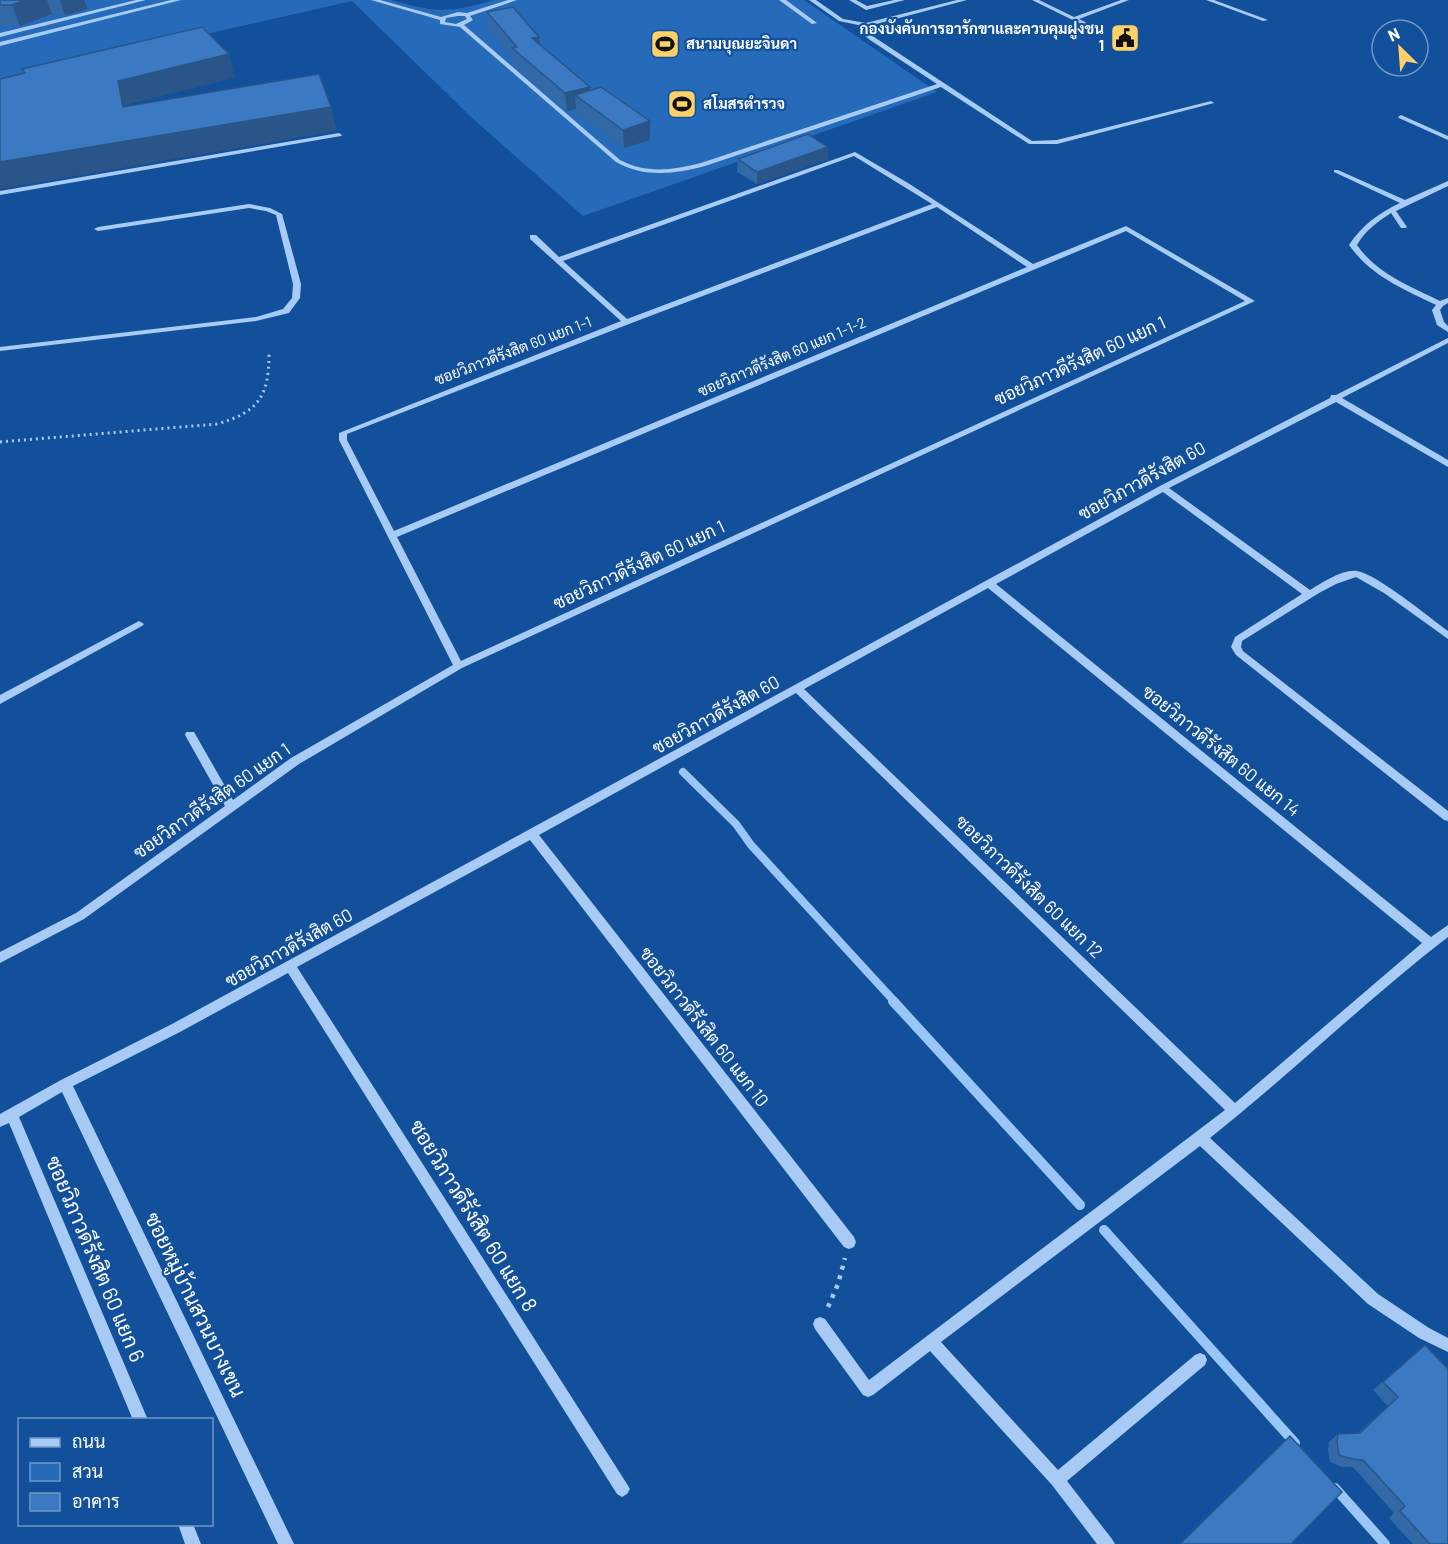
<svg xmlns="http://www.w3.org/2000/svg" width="1448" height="1544" font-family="Barlow,Sarabun,sans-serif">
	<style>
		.green { fill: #256bb9 }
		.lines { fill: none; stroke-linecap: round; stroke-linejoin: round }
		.stream-far1 { stroke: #99c6f7; stroke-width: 8 }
		.stream { stroke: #99c6f7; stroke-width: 10 }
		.path-far1 { stroke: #a7cbf4; stroke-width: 3; stroke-dasharray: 2 4; stroke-linecap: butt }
		.path { stroke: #a7cbf4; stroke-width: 4.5; stroke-dasharray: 4 6; stroke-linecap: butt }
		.minor { fill: #a7cbf4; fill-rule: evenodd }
		.wall { fill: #3369a7 }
		.shaded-wall { fill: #295588 }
		.building { fill: #3b7ac2; stroke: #295588; stroke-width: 1.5 }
		.labels { text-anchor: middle; stroke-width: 4.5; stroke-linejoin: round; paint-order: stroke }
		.far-poi-label { font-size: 15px; font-weight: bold; fill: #fff; stroke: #12509b; text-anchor: start }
		.far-street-label { font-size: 15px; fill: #fff; stroke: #12509b }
		.street-label { font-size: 18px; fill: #fff; stroke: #12509b }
		.near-street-label { font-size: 21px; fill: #fff; stroke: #12509b }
	</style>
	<rect width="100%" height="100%" fill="#12509b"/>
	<!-- green -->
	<path class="green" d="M0,0H391C437,13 449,13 494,0H804L937,92L583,216L470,116L352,1L140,49L0,85Z"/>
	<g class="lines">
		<!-- stream-far1 -->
		<path class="stream-far1" d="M683,772L736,824L751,845L895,1002"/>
		<!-- stream -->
		<path class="stream" d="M893,1001L1080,1205
			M1104,1230L1295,1443
			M1335,1488L1385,1544"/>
		<!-- path-far1 -->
		<path class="path-far1" d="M0,442L217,424C259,412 269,396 269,353"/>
		<!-- path -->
		<path class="path" d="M828,1307L838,1284L845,1258"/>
		<!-- minor -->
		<path class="minor" d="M136,0H146L0,37V33Z
			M171,0H181L0,46V42Z
			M371,0H380L441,17L458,12L467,13L508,0H517L470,16L473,20L464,25L620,160C646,174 673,170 701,163L937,84L870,40L862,33L863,26L839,21L809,0H816L843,19L866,23L957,0H967L869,26L868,33L1032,141L1057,140L1211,101L1214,103L1057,144H1029L941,87L705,166C675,174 644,178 616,162L460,27L440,24V20ZM458,16H465L467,19L456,24L445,22L446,18Z
			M779,0H786L817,23L812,24Z
			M849,0H856L867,6L894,0H905L866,10Z
			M1032,0H1039L1074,17L1121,0H1129L1079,19L1097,28V30L1095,31Z
			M1206,0H1214L1268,20L1263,21Z
			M1401,115L1448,136V140L1399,118L1398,117Z
			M339,133L342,135L341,136L0,195V191Z
			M855,152L908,183L1033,264L1126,226L1255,301L462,668L299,764L84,919L0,963V952L76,913L225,806L185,735L186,732H194L233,800L291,758L453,665L339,440V433L621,321L530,239V235H536L559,257ZM854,156L932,204L627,319L563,261ZM937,207L1027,267L394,531L347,440V434L629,324ZM1126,231L1245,301L461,661L397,537Z
			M1334,170H1338L1405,200L1448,181V186L1396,211L1407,227L1405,228H1401L1391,213C1377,222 1365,231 1357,245C1377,274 1410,286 1440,301L1448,298V303L1443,306L1440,310L1444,322L1448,326V332L1437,325L1432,310L1436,305C1403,289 1371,276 1349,245C1362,225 1379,213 1400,203L1334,172Z
			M249,204L270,208L282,214L301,284L300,298L289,313L256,321L0,351V347L256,317L283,309L292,298L293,284L276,215L266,211L249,208L98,231L94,229L98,227Z
			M1448,338V343L1342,398L1448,460V467L1336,402L1169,488L1310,590C1322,583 1342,569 1357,571C1377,574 1430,618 1448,631V639L1384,593L1356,577L1336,584L1319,593L1242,641L1241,647L1243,651L1448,811V821L1444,820L1236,655L1231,647L1235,637L1302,594L1163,492L996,584L1431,937L1448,925V937C1366,1000 1291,1074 1210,1138L1378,1294L1429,1328L1448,1338V1352L1419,1338L1368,1304L1200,1146L941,1342L1058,1470L1195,1355L1200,1353L1205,1355L1207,1360L1205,1365L1067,1481L1112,1539L1115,1544H1097L1052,1485L930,1351L873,1395L868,1397L863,1395L815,1329L813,1324L815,1319L820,1317L825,1319L869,1380L1225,1110L796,693L539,835L854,1237L856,1242L854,1247L849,1249L844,1247L530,840L297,967L627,1484L630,1489L627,1494L622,1497L617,1494L288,973L180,1032L73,1086L294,1544H278L62,1092L19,1117L148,1420H133L9,1123L0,1127V1114L61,1080L172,1024L1160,486L1330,398L1331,395H1336ZM988,588L1422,943L1235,1103L804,689Z
			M139,621L144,624L142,626L0,704V695Z
			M178,1524H193L201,1544H185Z"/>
	</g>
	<!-- wall -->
	<path class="wall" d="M0,0H84L88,9L65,15L52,14L20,26H0Z
		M487,12L539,37L540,45L590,90L650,121V140L624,148L576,113V109L567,111L514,66L513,58L489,29Z
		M738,159H828L757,184L737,172Z
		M1414,1354L1448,1544H1413L1389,1518L1394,1513L1353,1467H1342L1330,1462L1328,1450L1329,1442L1338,1434L1358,1433L1388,1406L1373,1390Z
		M1290,1436L1291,1544H1179L1277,1448Z"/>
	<!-- shaded-wall -->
	<path class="shaded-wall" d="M25,0H47L52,14L20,26L12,5Z
		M60,0H84L88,9L65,15Z
		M539,37L541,55L532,38Z
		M229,54L235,78L126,105L131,132L123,107L118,81Z
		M590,87L591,105L575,95L576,109L567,111L565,93Z
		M331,107L337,131L0,189V162Z
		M650,121V140L624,148L623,130Z
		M828,147V159L757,184V172Z"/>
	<!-- building -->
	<path class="building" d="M0,0H25L12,5H0Z
		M513,7L539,37L532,38L590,87L565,93L512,48L517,47L487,12Z
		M202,27L229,54L118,81L123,107L319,74L331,107L0,162V79L25,73L22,69Z
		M601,87L650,121L623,130L575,95Z
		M808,134L828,147L757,172L738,159Z
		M1425,1345L1448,1369V1544H1430L1400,1511L1405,1506L1363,1460L1352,1459L1339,1455L1337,1442L1338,1434L1360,1433L1398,1397L1383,1382Z
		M1290,1436L1342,1492L1291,1544H1180Z"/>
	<!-- icons -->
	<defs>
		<g id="civic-square" transform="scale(1.5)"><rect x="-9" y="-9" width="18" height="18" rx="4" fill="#ffd169" stroke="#12509b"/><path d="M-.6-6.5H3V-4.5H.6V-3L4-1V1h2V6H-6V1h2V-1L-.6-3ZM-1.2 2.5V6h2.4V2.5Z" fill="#111"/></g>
		<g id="stadium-square" transform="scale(1.5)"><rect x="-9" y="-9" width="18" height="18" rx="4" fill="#ffd169" stroke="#12509b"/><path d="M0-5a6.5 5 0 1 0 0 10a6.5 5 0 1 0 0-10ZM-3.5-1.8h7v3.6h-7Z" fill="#111"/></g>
	</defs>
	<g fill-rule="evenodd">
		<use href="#civic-square" x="1125" y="38"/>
		<use href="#stadium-square" x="665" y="44"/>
		<use href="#stadium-square" x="682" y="104"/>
	</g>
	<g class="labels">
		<!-- far-poi labels -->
		<g class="far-poi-label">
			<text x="1104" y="34" text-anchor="end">กองบังคับการอารักขาและควบคุมฝูงชน<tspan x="1104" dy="17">1</tspan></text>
			<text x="686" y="49">สนามบุณยะจินดา</text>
			<text x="703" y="109">สโมสรตำรวจ</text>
		</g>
		<!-- far-street labels -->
		<g class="far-street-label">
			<text transform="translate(513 351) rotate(-21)" y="5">ซอยวิภาวดีรังสิต 60 แยก 1-1</text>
			<text transform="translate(782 357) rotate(-23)" y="5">ซอยวิภาวดีรังสิต 60 แยก 1-1-2</text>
		</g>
		<!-- street labels -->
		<g class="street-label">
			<text transform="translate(1080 361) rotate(-25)" y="6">ซอยวิภาวดีรังสิต 60 แยก 1</text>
			<text transform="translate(1142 481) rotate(-29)" y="6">ซอยวิภาวดีรังสิต 60</text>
			<text transform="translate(639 565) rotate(-25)" y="6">ซอยวิภาวดีรังสิต 60 แยก 1</text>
			<text transform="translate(716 715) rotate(-29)" y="6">ซอยวิภาวดีรังสิต 60</text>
			<text transform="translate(1221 751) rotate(39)" y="6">ซอยวิภาวดีรังสิต 60 แยก 14</text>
			<text transform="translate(212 801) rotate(-35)" y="6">ซอยวิภาวดีรังสิต 60 แยก 1</text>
			<text transform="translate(1029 887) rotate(44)" y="6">ซอยวิภาวดีรังสิต 60 แยก 12</text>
			<text transform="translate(289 948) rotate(-29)" y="6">ซอยวิภาวดีรังสิต 60</text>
			<text transform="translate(704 1027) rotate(52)" y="6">ซอยวิภาวดีรังสิต 60 แยก 10</text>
		</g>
		<!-- near-street labels -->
		<g class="near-street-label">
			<text transform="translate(473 1216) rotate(58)" y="7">ซอยวิภาวดีรังสิต 60 แยก 8</text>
			<text transform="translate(95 1259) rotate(67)" y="7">ซอยวิภาวดีรังสิต 60 แยก 6</text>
			<text transform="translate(195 1305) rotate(64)" y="7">ซอยหมู่บ้านสวนบางเขน</text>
		</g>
	</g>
	<!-- legend -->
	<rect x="18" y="1418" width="195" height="108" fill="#12509b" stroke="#7196c3" stroke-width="1.5"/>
	<rect x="30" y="1438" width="30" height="9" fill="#a7cbf4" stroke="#7196c3" stroke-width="1.5"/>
	<text x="72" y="1448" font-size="18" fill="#ffffff">ถนน</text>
	<rect x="30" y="1463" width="30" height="18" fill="#256bb9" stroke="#7196c3" stroke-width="1.5"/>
	<text x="72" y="1478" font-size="18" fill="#ffffff">สวน</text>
	<rect x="30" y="1493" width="30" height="18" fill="#3b7ac2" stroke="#7196c3" stroke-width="1.5"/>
	<text x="72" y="1508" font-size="18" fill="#ffffff">อาคาร</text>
	<!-- north arrow -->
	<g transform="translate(1400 48) rotate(335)"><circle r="28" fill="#12509b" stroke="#7196c3" stroke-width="1.5"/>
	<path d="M0-4.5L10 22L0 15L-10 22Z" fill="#ffd169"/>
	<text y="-9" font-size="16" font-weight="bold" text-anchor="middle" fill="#ffffff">N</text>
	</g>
</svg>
